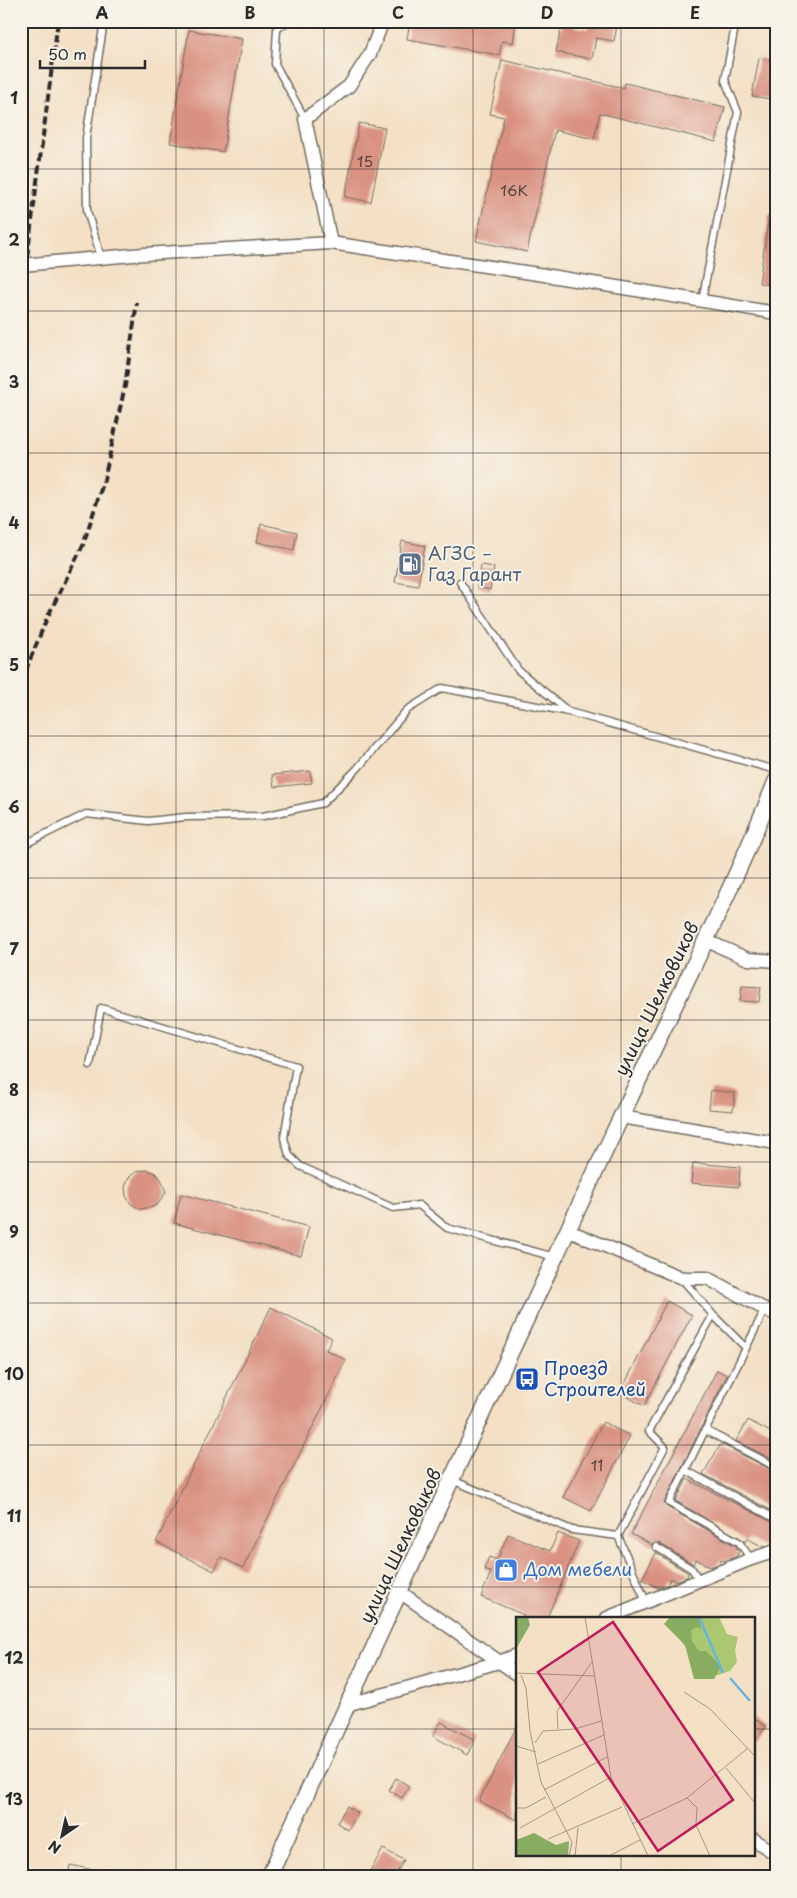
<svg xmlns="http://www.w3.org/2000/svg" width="797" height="1898" font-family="'Playpen Sans',sans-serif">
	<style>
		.building { fill: #d99181 }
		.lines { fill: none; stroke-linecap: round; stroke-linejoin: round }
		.service-casing { stroke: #716a61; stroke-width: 9 }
		.minor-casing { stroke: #716a61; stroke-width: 15 }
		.tertiary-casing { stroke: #716a61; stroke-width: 18 }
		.service { stroke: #fff; stroke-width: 6 }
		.minor { stroke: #fff; stroke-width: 12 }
		.tertiary { stroke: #fff; stroke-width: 15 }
		.rail { stroke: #2b2b2b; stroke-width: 4; stroke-dasharray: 8 4; stroke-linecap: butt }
		.grid { fill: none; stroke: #2b2b2b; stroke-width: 1; stroke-opacity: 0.55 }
		.labels { text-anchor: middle; stroke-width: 4; stroke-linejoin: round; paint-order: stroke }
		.number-label { font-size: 15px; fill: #564440 }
		.service-label { font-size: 18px; fill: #4e5e75; stroke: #f7f3e8; text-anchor: start }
		.street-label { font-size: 18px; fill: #2b2b2b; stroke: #f7f3e8 }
		.transit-label { font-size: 18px; fill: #164399; stroke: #f7f3e8; text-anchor: start }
		.shop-label { font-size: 18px; fill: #366cbe; stroke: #f7f3e8; text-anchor: start }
		.inset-river { fill: none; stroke: #69b3e1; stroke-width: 2.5 }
		.inset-road { fill: none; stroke: #a39887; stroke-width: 1 }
		.view { fill: #c2185b; fill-opacity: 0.15; stroke: #c2185b; stroke-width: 2.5 }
		.inset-edge { fill: none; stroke: #2b2b2b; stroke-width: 2.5 }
		.neatline { fill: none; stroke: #2b2b2b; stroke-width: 2 }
		.grid-label { font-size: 16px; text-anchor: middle; font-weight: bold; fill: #2b2b2b }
	</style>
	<rect width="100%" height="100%" fill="#f7f3e8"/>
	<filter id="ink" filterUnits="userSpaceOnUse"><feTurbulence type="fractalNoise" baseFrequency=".02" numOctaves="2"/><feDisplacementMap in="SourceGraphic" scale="10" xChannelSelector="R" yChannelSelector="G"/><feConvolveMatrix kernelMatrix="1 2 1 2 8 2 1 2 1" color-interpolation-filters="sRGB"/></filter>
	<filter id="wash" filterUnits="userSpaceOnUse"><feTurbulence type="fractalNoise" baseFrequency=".0096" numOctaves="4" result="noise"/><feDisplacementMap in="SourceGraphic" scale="20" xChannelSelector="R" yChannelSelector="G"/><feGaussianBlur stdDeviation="1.12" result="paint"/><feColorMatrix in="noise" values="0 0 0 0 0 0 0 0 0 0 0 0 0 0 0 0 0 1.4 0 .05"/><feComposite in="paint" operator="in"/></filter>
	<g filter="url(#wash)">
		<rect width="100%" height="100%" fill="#f3e0c5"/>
		<g id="blocks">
			<!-- building -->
			<path class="building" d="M410,21H516L513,43L502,41L499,55L407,39Z
				M589,21H618L614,41L596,38L592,59L556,52L562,24L588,29Z
				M189,30L242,39L223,152L170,143Z
				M759,58L776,61V100L752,96Z
				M502,60L624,88L625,83L725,107L716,142L600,113L594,139L555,130L527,252L476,241L504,117L490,114Z
				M359,123L385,128L371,202L345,197Z
				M769,215H776V286L759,283Z
				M261,524L297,532L294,550L257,542Z
				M402,541L425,546L418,586L395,582Z
				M481,565L494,567L490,590L477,587Z
				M310,771L312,783L274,787L272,775Z
				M742,986L761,987L759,1002L740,1001Z
				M711,1090L735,1093L733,1111L709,1109Z
				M693,1163L740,1167L739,1187L691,1183Z
				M147,1170L154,1172L161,1179L166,1192L158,1204L153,1207L140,1209L131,1204L126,1196L125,1187L129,1177L137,1171Z
				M181,1194L309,1227L301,1256L174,1223Z
				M667,1301L692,1315L644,1406L620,1393Z
				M271,1307L332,1338L326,1350L346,1360L243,1568L221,1557L214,1571L156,1542Z
				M717,1370L727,1375L664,1503L667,1507L736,1546L739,1551L737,1556L724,1561L721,1560L718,1564L710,1567L696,1559L693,1564L659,1543L652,1545L631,1534Z
				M748,1420L776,1435V1461L736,1441Z
				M603,1422L630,1436L591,1511L563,1497Z
				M721,1444L776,1472V1513L703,1474Z
				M687,1479L776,1524L774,1543L763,1547L747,1538L745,1542L676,1501Z
				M558,1533L579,1541L547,1618H522L524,1615L481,1597L491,1572L484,1569L489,1557L497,1560L508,1534L550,1551Z
				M656,1553L688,1573L687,1577L675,1581L670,1578L667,1585L659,1588L642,1579Z
				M753,1717L766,1727L753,1743Z
				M441,1722L475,1740L467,1755L433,1736Z
				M517,1726V1820L479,1801Z
				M396,1778L409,1786L402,1798L389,1790Z
				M347,1806L358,1813L348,1830L337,1823Z
				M383,1849L404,1860L394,1877H379L370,1871Z
				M70,1865L103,1872L102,1877H68Z"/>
		</g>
	</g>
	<g filter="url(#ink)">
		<use href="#blocks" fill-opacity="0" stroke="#716a61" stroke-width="1"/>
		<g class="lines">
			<!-- service casing -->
			<g class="service-casing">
				<path id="service" d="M288,21L277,29L275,64L305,119
					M101,257L87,211L86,138L104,21
					M702,301L738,112L725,80L736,21
					M460,582L518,670L569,712L776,770
					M21,846L86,814L148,821L186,817L263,816L323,803L357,769L407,710L442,688L569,712
					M90,1065L101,1008L296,1066L284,1138L289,1155L300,1166L393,1208L419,1205L447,1228L555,1257
					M713,1315L746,1348L669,1503L739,1542L751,1559
					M746,1348L765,1309
					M705,1430L776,1467
					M685,1470L776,1519
					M452,1480L572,1530L618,1536L646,1602
					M618,1536L665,1447L649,1431L713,1315L682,1279
					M656,1547L692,1569L699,1580"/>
			</g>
			<!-- minor casing -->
			<g class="minor-casing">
				<path id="minor" d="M331,243L305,119L349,86L370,54L383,21
					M21,265L144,254L331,243L538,274L776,313
					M707,941L748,959L776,961
					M621,1117L776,1143
					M569,1231L682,1278H707L770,1312L776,1310
					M400,1592L517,1674
					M607,1618L751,1559L776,1551
					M346,1705L499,1662L517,1655
					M753,1839L776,1854"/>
			</g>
			<!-- tertiary casing -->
			<g class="tertiary-casing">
				<path id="tertiary" d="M269,1877C384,1622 502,1370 621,1117C674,1005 730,896 776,781"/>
			</g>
			<!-- service -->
			<use href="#service" class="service"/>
			<!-- minor -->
			<use href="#minor" class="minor"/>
			<!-- tertiary -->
			<use href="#tertiary" class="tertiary"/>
			<!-- rail -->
			<path class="rail" d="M21,304L58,21
				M21,682L47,618L83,545L104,480L125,386L137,302"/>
		</g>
	</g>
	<!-- grid -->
	<path class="grid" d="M176,21V1877M324,21V1877M473,21V1877M621,21V1618M21,169H776M21,311H776M21,453H776M21,595H776M21,736H776M21,878H776M21,1020H776M21,1162H776M21,1303H776M21,1445H776M21,1587H776M21,1729H517M753,1729H776M621,1854V1877"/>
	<!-- icons -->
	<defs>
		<g id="fuel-square" transform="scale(1.25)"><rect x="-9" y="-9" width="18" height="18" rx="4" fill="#5c6f8a" stroke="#f7f3e8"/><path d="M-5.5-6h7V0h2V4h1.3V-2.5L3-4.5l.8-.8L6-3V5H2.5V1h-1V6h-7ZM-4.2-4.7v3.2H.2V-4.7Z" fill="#fff"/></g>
		<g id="bus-square" transform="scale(1.25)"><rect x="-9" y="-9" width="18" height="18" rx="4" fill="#1a4fb4" stroke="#f7f3e8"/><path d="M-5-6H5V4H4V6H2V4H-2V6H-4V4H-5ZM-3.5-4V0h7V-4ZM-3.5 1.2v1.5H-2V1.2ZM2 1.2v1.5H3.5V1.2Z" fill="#fff"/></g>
		<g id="shop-square" transform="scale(1.25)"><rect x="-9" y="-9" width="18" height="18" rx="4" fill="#3f7fe0" stroke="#f7f3e8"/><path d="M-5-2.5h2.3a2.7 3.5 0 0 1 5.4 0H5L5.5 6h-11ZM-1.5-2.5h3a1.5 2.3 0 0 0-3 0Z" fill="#fff"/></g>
	</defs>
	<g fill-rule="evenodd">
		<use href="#fuel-square" x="410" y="564"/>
		<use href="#bus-square" x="527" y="1379"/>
		<use href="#shop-square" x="506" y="1570"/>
	</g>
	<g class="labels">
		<!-- number labels -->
		<g class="number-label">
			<text x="365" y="167">15</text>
			<text x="514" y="196">16К</text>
			<text x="597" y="1471">11</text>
		</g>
		<!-- service labels -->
		<g class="service-label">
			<text x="428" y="560">АГЗС –<tspan x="428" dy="21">Газ Гарант</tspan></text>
		</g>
		<!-- street labels -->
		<g class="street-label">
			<text transform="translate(657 999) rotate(-64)" y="6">улица Шелковиков</text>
			<text transform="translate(401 1546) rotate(-65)" y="6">улица Шелковиков</text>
		</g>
		<!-- transit labels -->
		<g class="transit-label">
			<text x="544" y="1375">Проезд<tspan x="544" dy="21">Строителей</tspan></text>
		</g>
		<!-- shop labels -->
		<g class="shop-label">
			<text x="524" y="1576">Дом мебели</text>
		</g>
	</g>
	<!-- overview -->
	<g transform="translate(516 1617)">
		<rect width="239" height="239" fill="#f3e0c5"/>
		<path d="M161,0H203L211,17L222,20L219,33L221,45L214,54L199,59H180L173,35L166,25Z" fill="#aac870"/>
		<path d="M0,0H12L14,8L0,32ZM154,0H183L185,13L182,10L175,13L176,24L183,34H190L205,49L198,62H178L169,28L148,7ZM18,216L40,228L53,224L52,239H0V223Z" fill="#87ac62"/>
		<path class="inset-river" d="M183,0L207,56M214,61L234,84"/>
		<path class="inset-road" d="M69,0L95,160L132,239M0,56L78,59M5,58L10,71L14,114L25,165L56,225L53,239M168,75L194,92L239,139M42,112L41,94L76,45M19,126L27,114L59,112L85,104M0,129L20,135M22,147L88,118M210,151L239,186M28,173L91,140M171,181L181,191L180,208L194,239M0,191H10L30,180M116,207L171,181L232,131M4,211L95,160M32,222L106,190M59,239L62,211M93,239L124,223"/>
		<path class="view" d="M97,5L217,183L142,234L22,55Z"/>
		<rect width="239" height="239" class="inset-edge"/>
	</g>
	<!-- margin -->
	<rect width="797" height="1898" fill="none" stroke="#f7f3e8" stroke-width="55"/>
	<!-- north arrow -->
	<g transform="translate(62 1836) rotate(214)" stroke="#f7f3e8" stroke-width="4" paint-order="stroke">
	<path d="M0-4L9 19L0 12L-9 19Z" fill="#2b2b2b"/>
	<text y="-8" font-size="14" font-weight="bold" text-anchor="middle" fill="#2b2b2b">N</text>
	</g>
	<!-- scale -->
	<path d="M40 60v8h105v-8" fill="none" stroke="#2b2b2b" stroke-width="2.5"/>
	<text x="48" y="60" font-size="15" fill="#2b2b2b" stroke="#f7f3e8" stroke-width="4" paint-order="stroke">50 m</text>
	<rect x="28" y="28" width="742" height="1842" class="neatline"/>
	<g class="grid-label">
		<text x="102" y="19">A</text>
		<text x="250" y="19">B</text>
		<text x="398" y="19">C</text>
		<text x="547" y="19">D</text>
		<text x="695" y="19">E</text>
		<text x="14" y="104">1</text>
		<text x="14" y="246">2</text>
		<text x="14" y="388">3</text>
		<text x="14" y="529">4</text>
		<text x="14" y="671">5</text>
		<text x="14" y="813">6</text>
		<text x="14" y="955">7</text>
		<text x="14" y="1096">8</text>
		<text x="14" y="1238">9</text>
		<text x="14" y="1380">10</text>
		<text x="14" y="1522">11</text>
		<text x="14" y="1664">12</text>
		<text x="14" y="1805">13</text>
	</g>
</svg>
